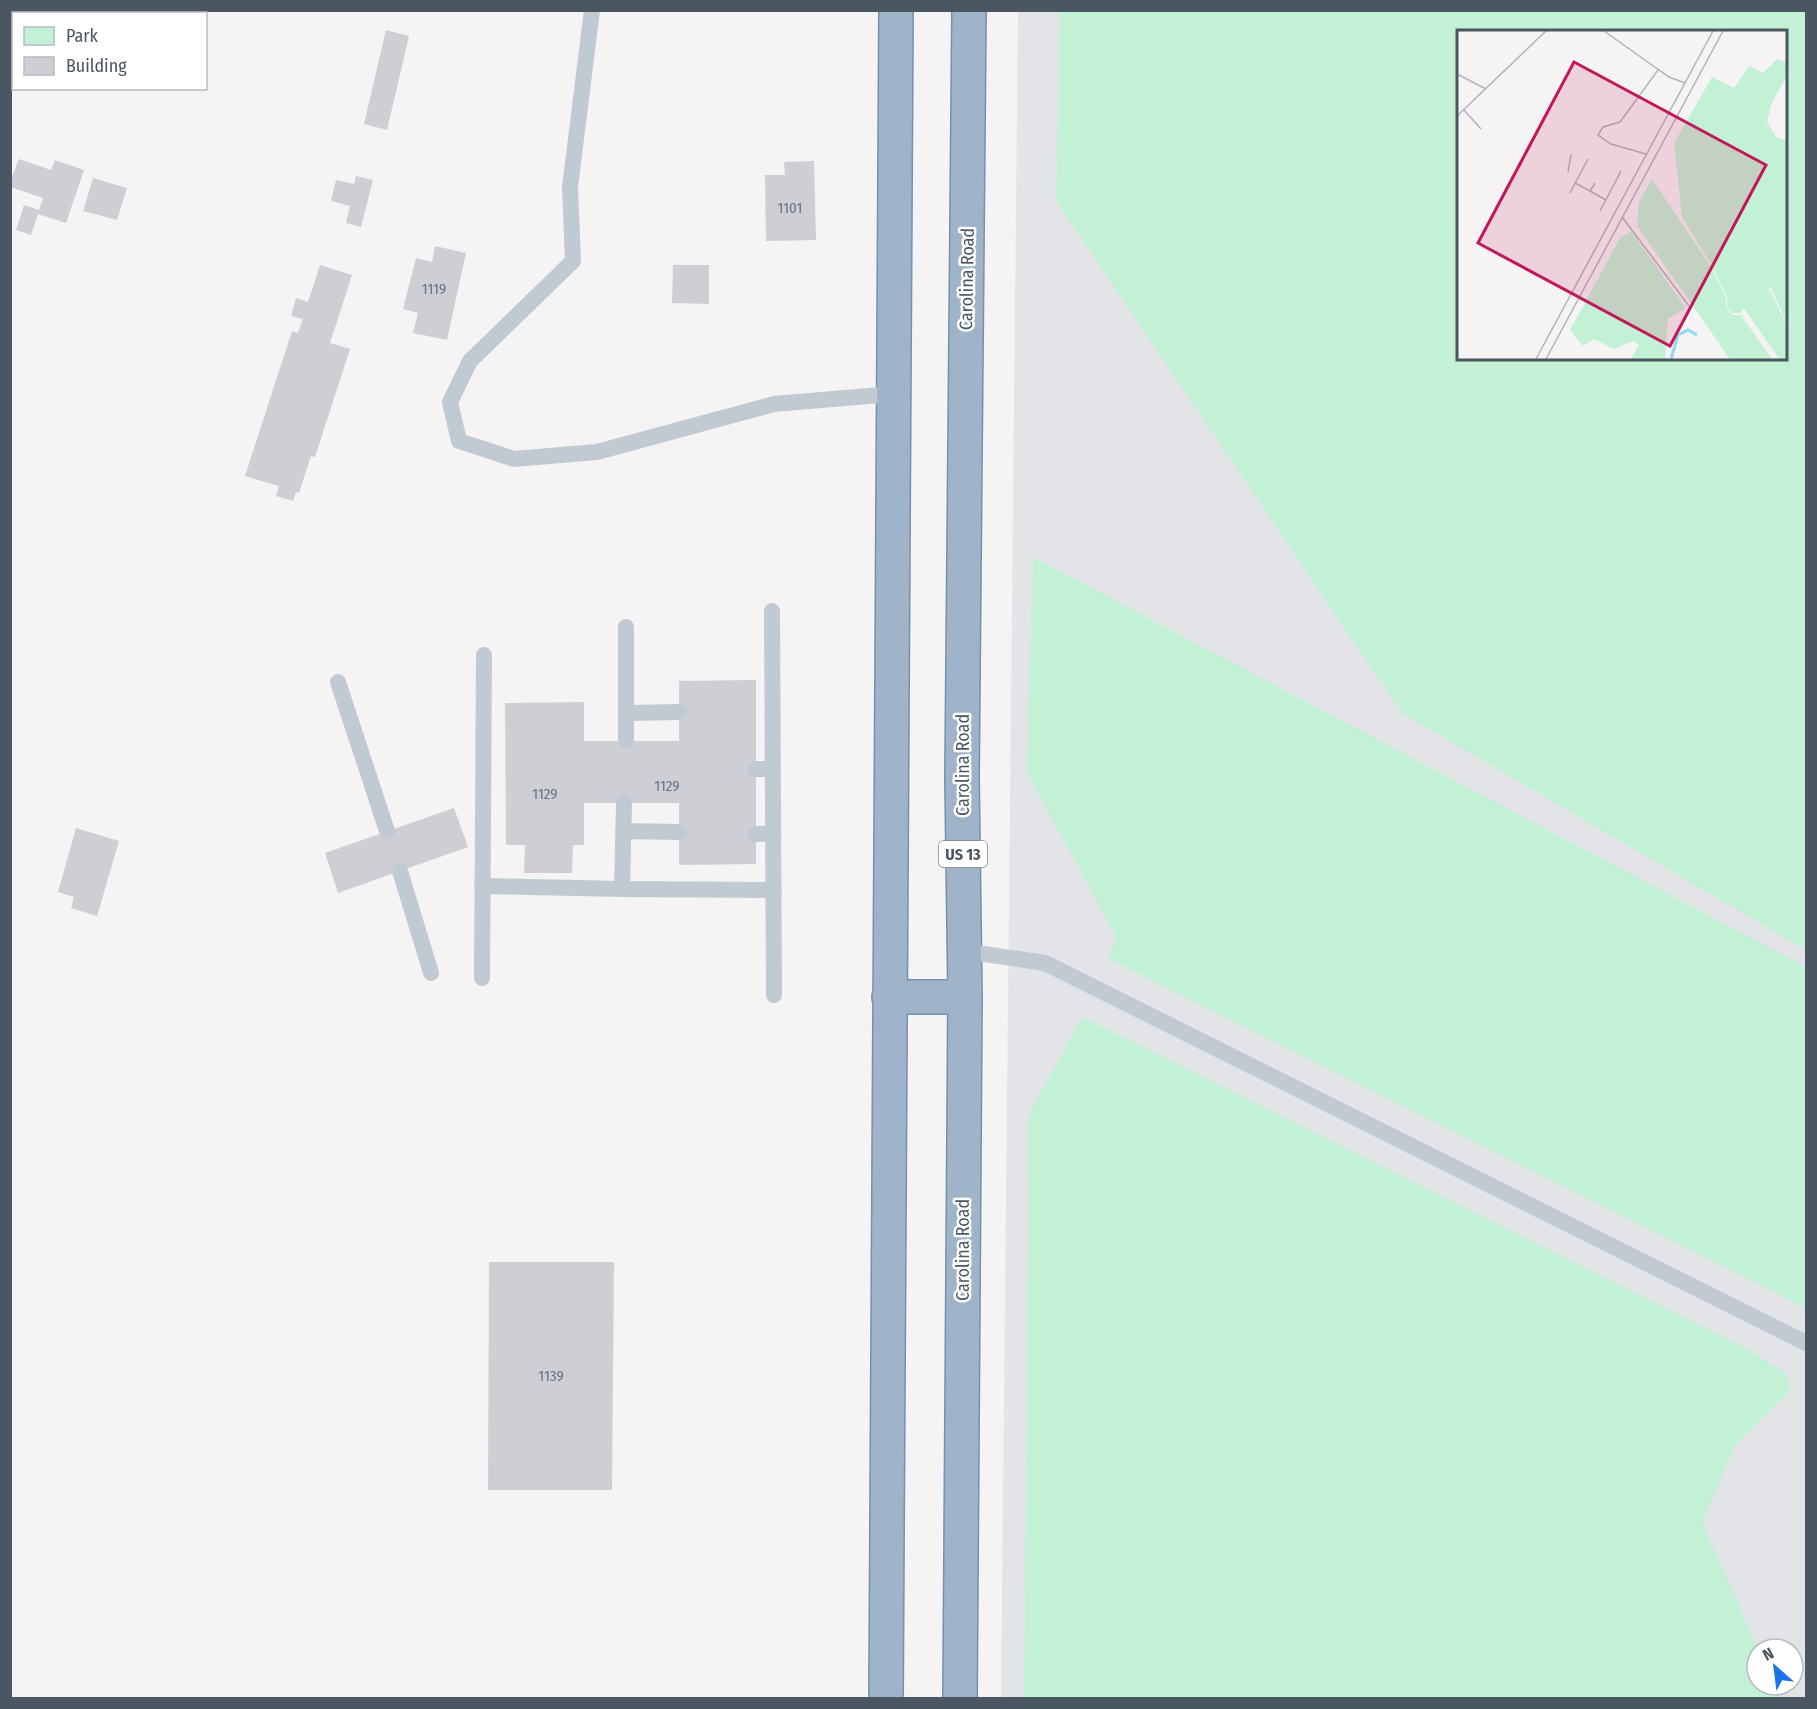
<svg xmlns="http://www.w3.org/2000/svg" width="1817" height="1709" font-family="'Fira Sans Condensed',sans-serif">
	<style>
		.airport { fill: #e2e4e7; fill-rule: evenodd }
		.green { fill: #c3f1d5; fill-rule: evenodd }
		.building { fill: #cdcfd5 }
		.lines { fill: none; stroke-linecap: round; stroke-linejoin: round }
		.trunk-casing { stroke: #7690ad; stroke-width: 36 }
		.service { stroke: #c1cad2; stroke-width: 16 }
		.trunk { stroke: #9fb4c9; stroke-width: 33 }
		.labels { text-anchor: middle; stroke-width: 5; stroke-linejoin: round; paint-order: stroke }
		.number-label { font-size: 15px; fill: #6b747e }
		.shield { fill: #fff; stroke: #808990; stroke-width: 1.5 }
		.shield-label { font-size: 16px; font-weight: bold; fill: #4a5661 }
		.street-label { font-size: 18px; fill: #4a5661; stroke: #fff }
		.inset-river { fill: none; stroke: #90daee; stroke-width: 3 }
		.inset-road { fill: none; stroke: #b1b4b9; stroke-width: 1.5 }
		.view { fill: #c2185b; fill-opacity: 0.15; stroke: #c2185b; stroke-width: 3 }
		.inset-edge { fill: none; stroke: #4a5661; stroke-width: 3 }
	</style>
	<rect width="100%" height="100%" fill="#f5f3f3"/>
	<!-- airport -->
	<path class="airport" d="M1018,11H1806V1698H1001ZM1458,32H1786V358H1458ZM1757,1649H1793V1685H1757Z"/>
	<!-- green -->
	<path class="green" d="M1060,11H1806V950L1402,713L1056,201ZM1458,32H1786V358H1458Z
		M1033,557L1806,967V1308L1108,958L1117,938L1027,773Z
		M1082,1017L1747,1349L1786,1374L1791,1390L1735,1446L1702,1522L1758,1649L1757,1685H1774L1780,1698H1024L1029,1114Z"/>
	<!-- building -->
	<path class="building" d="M386,30L409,36L387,130L364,124Z
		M19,159L51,170L55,160L84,170L66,223L38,214L31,235L16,230L24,205L39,210L43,198L10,187V182Z
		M814,161L816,240L766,241L765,175H785L784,162Z
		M356,176L373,180L361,227L346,223L350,206L331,201L336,180L354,184Z
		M93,178L127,188L117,220L83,211Z
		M435,246L466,253L447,340L413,333L418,313L403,309L416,258L432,262Z
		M320,265L352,275L330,343L350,349L315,457L311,456L299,493L296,492L293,501L276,496L279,486L245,476L292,331L298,333L303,319L291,316L296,298L308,302Z
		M673,265H709V304L672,303Z
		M756,680V864L679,865V803H584V845H573L572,873H524L525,845H506L505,703L584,702V741H679V681Z
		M454,808L468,847L338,893L325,853Z
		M76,828L119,841L97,916L71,908L74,897L58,892Z
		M489,1262H614L612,1490H488Z"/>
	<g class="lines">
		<!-- trunk casing -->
		<g class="trunk-casing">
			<path id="trunk" d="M889,997H965
				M886,1698C890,1136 891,573 896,10
				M960,1698L965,997L962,778L969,10"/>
		</g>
		<!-- service -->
		<path class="service" d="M592,10L570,187L573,261L470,361L450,402L459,441L514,459L597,452L774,404L893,394
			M772,611L774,995
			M338,682L387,831
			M626,713L679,712
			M626,741V627
			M756,769H773
			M623,831L679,832
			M756,834H773
			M400,871L431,973
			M482,886L622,889L624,803
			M622,889L774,890
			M964,951L1045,963L1806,1343
			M482,978L484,655"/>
		<!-- trunk -->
		<use href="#trunk" class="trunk"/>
	</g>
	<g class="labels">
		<!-- number labels -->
		<g class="number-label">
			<text x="790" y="213">1101</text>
			<text x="434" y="294">1119</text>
			<text x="667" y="791">1129</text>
			<text x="545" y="799">1129</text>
			<text x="551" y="1381">1139</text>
		</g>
		<!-- shield labels -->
		<rect class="shield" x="939" y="841" width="48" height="26" rx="4.5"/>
		<g class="shield-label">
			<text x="963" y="860">US 13</text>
		</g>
		<!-- street labels -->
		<g class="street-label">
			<text transform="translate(967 279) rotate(-89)" y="6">Carolina Road</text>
			<text transform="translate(963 765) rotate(-90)" y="6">Carolina Road</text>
			<text transform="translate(963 1250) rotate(-90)" y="6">Carolina Road</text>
		</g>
	</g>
	<!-- overview -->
	<g transform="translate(1457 30)">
		<rect width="330" height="330" fill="#f5f3f3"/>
		<path d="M320,29L330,33V45L314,75L310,92L319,107L330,111V294L314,258L303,265L313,260L330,296V329H322L287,278L283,283H276L270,277V267L255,236L225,187L217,113L255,47L277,58L292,36L306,43ZM195,149L254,237L269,267V277L276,285H284L315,329H273L180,196L182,172ZM174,201L229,278L211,289L208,329H174L182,315L176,311L157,319L137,309L126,316L113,300L163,208Z" fill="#c3f1d5"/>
		<path class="inset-river" d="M214,329L221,305L231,300L240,305"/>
		<path class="inset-road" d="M147,1L212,47L228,53M0,44L29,59M7,80L24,99M0,86L89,1M189,124L154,114L141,105L146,97L163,92L201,40M111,142L114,124M118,153L133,161L138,153M133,161L149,170M113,163L131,129M143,181L164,141M165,187L232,276M79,329L256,1M89,329L266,1"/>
		<path class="view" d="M117,32L309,135L213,316L21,213Z"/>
		<rect width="330" height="330" class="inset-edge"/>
	</g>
	<!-- border -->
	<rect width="1817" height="1709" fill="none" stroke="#4a5661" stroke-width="24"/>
	<!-- legend -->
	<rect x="12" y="12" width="195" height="78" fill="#ffffff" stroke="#b7bbc0" stroke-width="1.5"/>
	<rect x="24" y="27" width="30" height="18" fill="#c3f1d5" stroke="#b7bbc0" stroke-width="1.5"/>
	<text x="66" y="42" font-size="18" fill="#4a5661">Park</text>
	<rect x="24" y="57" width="30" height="18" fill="#cdcfd5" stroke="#b7bbc0" stroke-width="1.5"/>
	<text x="66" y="72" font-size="18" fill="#4a5661">Building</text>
	<!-- north arrow -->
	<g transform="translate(1775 1667) rotate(332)"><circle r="28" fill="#ffffff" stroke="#b7bbc0" stroke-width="1.5"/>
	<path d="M0-4.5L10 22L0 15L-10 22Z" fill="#1a73e8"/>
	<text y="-9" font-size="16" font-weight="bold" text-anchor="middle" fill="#4a5661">N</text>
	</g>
</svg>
